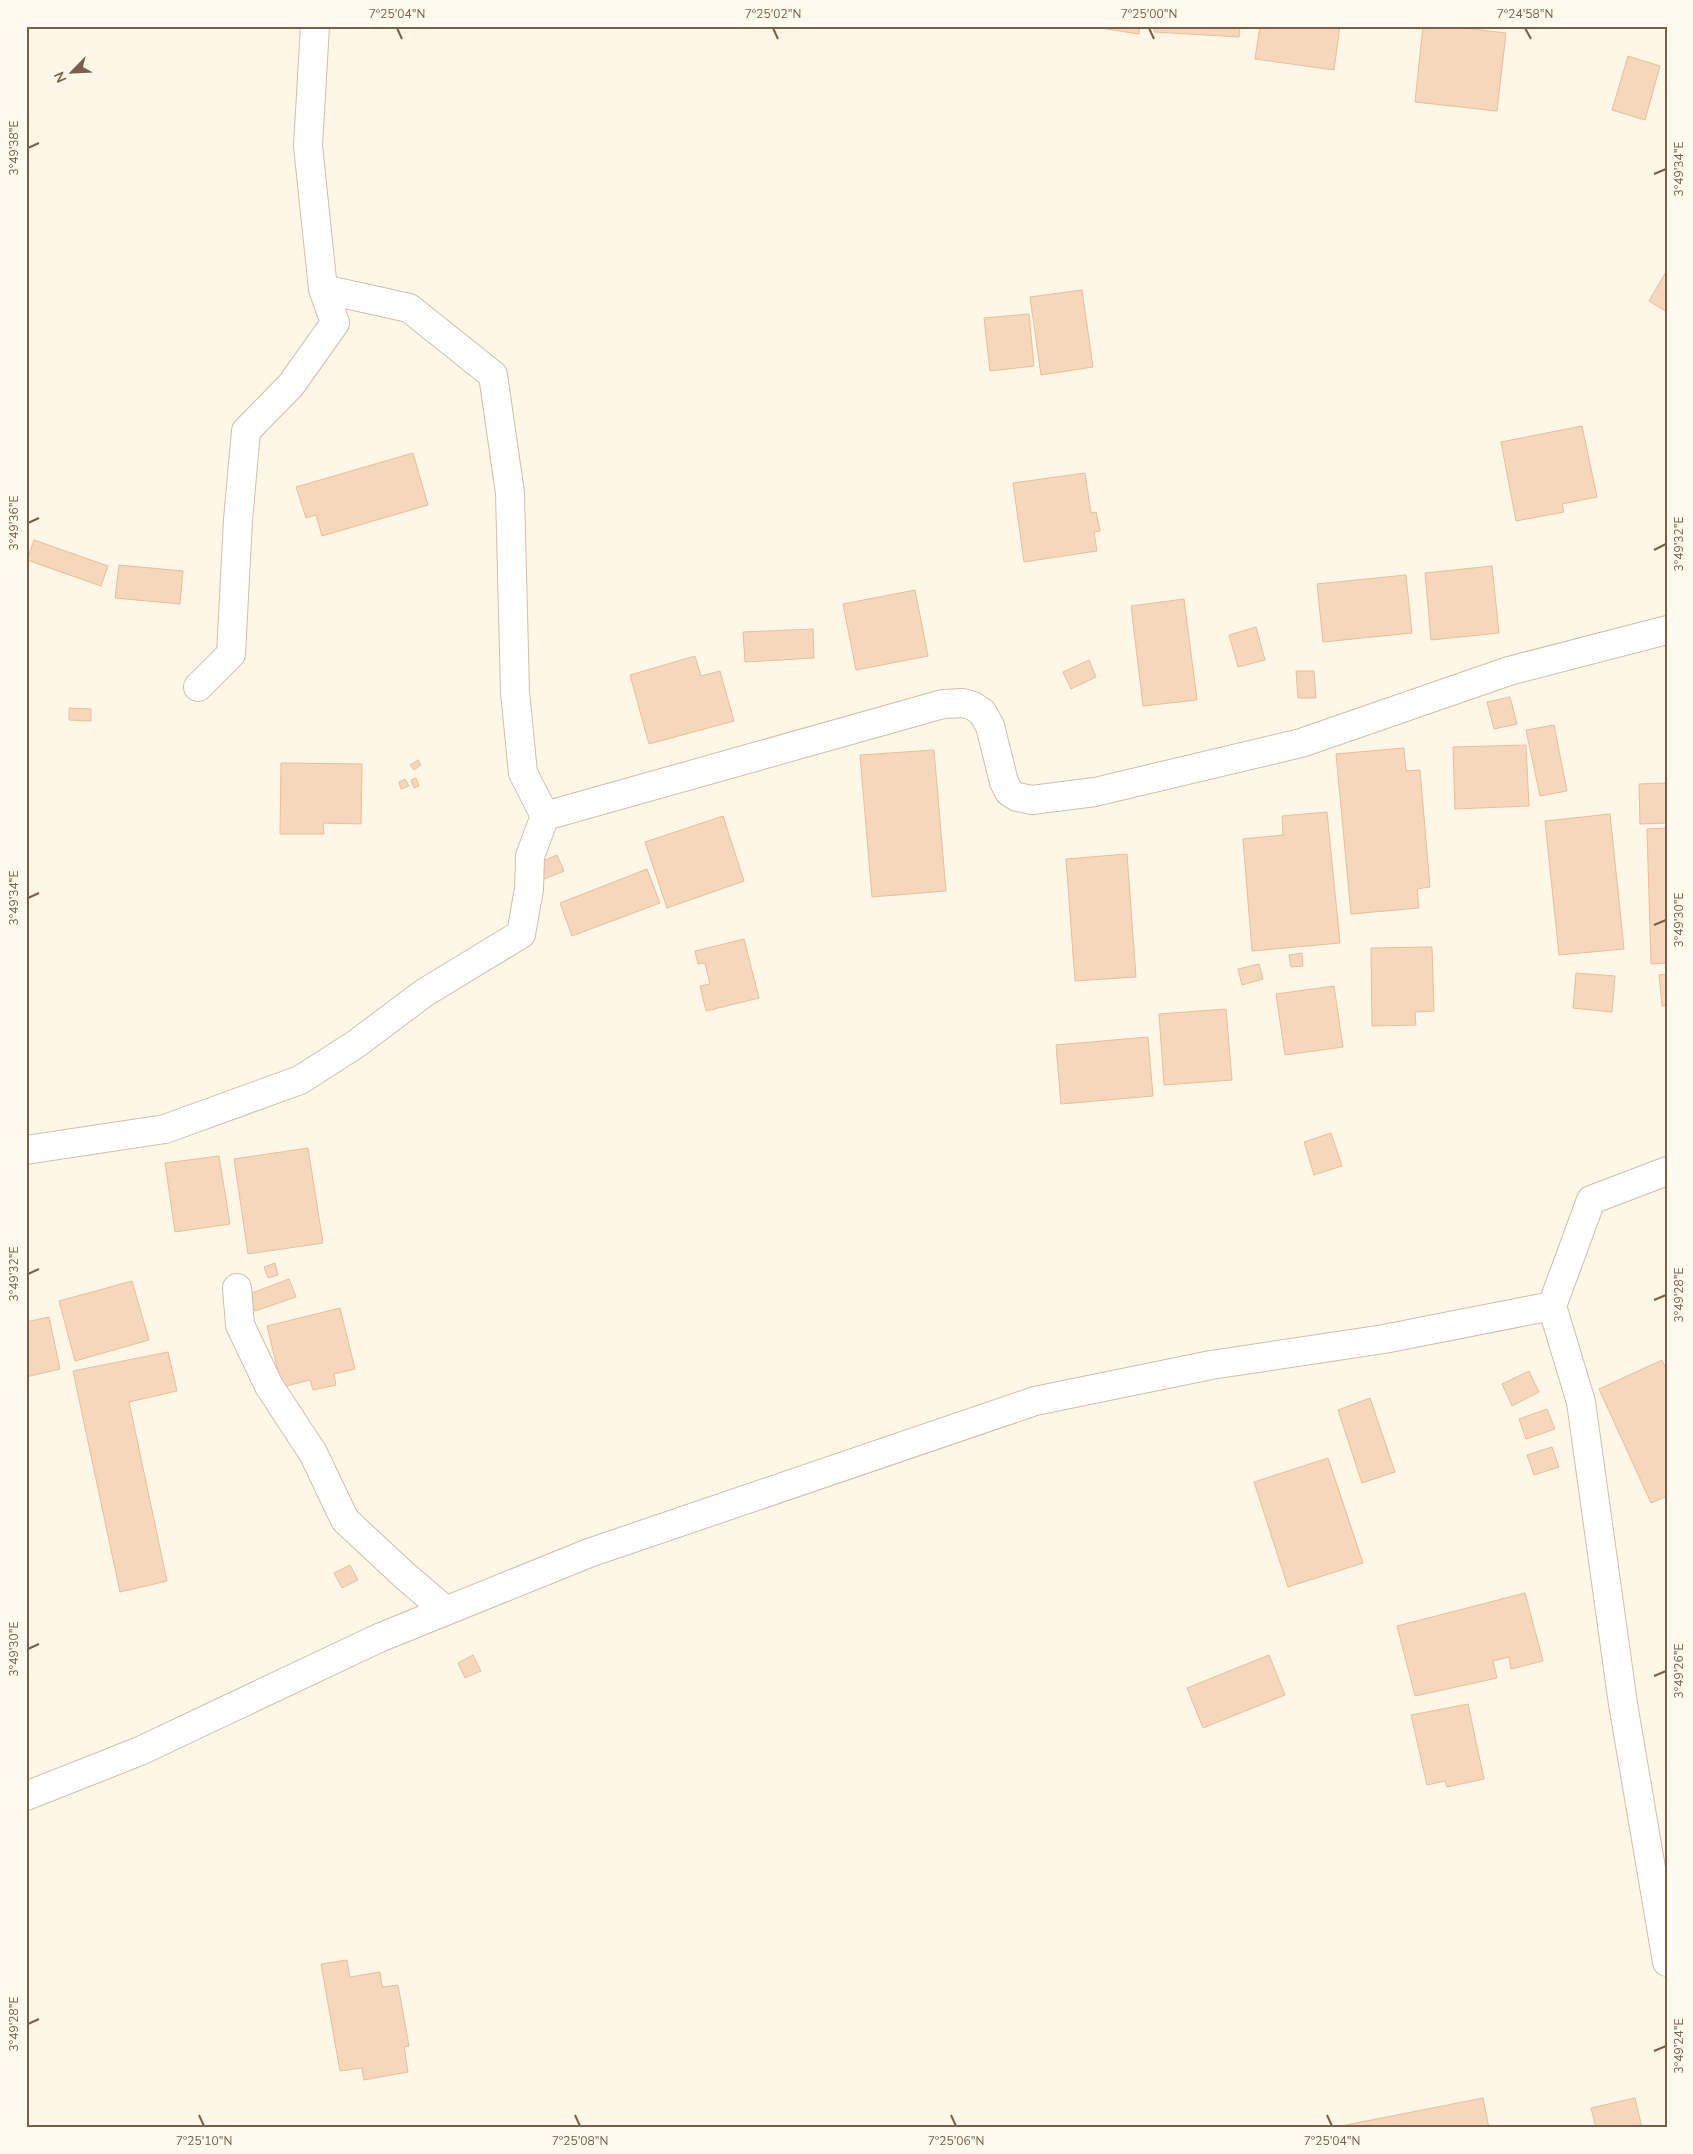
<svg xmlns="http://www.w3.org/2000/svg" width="1693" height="2154" font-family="'Nunito Sans',sans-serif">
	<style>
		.building { fill: #f6d7bb; stroke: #eabe9a }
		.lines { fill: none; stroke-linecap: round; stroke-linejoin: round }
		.minor-casing { stroke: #d1bfaa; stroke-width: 30 }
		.minor { stroke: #fff; stroke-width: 28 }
		.ticks { fill: none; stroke: #7a5e48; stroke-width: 2 }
		.neatline { fill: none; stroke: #7a5e48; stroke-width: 2 }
		.ticks-label { font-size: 12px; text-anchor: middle; fill: #7a5e48 }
	</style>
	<rect width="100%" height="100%" fill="#fef6e6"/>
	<!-- building -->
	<path class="building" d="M1088,26H1140L1139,34Z
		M1154,26H1240L1239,37L1154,32Z
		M1260,26H1340L1334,70L1255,59Z
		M1423,26H1446L1506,33L1497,111L1415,102Z
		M1628,56L1660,66L1645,120L1612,110Z
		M1667,270V312L1649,301Z
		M1082,290L1093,367L1041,375L1030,297Z
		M1029,314L1034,366L990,371L984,318Z
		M1582,426L1597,497L1562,504L1564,512L1516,521L1501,442Z
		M413,453L428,505L322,536L316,515L306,518L296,487Z
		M1085,473L1091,513L1096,512L1100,531L1094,532L1097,551L1024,562L1013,483Z
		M34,540L108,566L101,586L27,560Z
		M119,565L183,571L180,604L115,598Z
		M1492,566L1499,633L1431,640L1425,573Z
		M1406,575L1412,633L1323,642L1317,584Z
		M915,590L928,656L856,670L843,604Z
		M1184,599L1197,700L1143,706L1131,606Z
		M1256,627L1265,660L1238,667L1229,635Z
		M813,629L814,658L745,662L743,632Z
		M695,656L701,676L720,671L734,721L649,744L630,675Z
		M1089,660L1096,677L1071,689L1063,672Z
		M1296,671H1314L1316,698H1298Z
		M1510,697L1517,724L1494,729L1487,702Z
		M69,708L91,709V721L69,720Z
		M1554,725L1567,791L1540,796L1526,730Z
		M1526,745L1529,806L1455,809L1453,747Z
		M1404,748L1406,771L1420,770L1430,887L1417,889L1419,908L1351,914L1336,754Z
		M934,750L946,891L872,897L860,755Z
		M418,760L421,765L414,770L410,765Z
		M281,763L362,764L361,824L323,823L324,834H280Z
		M416,778L419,786L414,788L411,780Z
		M405,779L409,786L401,789L399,782Z
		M1667,783V823L1640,824L1639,784Z
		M1327,812L1340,943L1252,951L1243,839L1283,835L1282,816Z
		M1610,814L1624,949L1559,955L1545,821Z
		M723,816L744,881L667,908L645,842Z
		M1667,828V963L1651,964L1647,829Z
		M1127,854L1136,977L1075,981L1066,859Z
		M557,855L564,871L537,882L531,866Z
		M647,869L660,903L572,936L560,903Z
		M744,939L759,998L706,1011L700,986L710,984L705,963L698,964L695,951Z
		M1432,947L1434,1011L1415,1012L1416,1025L1372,1026L1371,948Z
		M1302,953L1303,966L1291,967L1289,955Z
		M1259,964L1263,979L1242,985L1238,969Z
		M1576,973L1615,976L1612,1012L1573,1008Z
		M1667,974V1006H1662L1659,975Z
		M1334,986L1343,1047L1285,1055L1276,994Z
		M1226,1009L1232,1080L1164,1085L1159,1014Z
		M1148,1037L1153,1096L1061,1104L1056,1045Z
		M1331,1133L1342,1166L1314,1175L1304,1142Z
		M308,1148L323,1243L248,1254L234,1159Z
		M219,1156L230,1224L175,1232L165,1163Z
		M275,1263L278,1275L268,1278L264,1267Z
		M289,1279L296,1297L255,1311L249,1294Z
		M132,1281L149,1340L75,1361L59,1301Z
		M340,1308L355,1369L334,1374L336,1385L313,1390L310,1380L282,1387L267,1326Z
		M49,1317L60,1369L26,1377V1322Z
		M168,1352L177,1391L129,1402L167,1581L120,1592L73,1371Z
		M1662,1360L1667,1371V1496L1651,1503L1599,1389Z
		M1529,1371L1539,1392L1512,1406L1502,1384Z
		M1370,1398L1395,1472L1362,1483L1338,1410Z
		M1547,1409L1555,1429L1526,1439L1519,1419Z
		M1552,1447L1559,1467L1534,1475L1527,1455Z
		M1328,1458L1363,1563L1288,1587L1254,1482Z
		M350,1565L358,1580L342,1588L334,1573Z
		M1525,1593L1543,1661L1511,1669L1509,1657L1493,1661L1497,1678L1415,1696L1397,1626Z
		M473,1655L481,1671L465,1678L458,1663Z
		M1269,1655L1285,1695L1203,1728L1187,1688Z
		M1468,1704L1484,1779L1447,1787L1445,1781L1427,1785L1411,1715Z
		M347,1960L350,1977L380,1972L382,1987L398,1985L409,2046L404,2047L408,2072L364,2080L362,2068L340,2071L321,1964Z
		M1483,2098L1489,2128H1342L1341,2126Z
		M1635,2098L1642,2128H1596L1591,2108Z"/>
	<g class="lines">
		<!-- minor casing -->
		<g class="minor-casing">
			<path id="minor" d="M198,687L231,654L238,520L246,431L291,385L335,323L323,289
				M545,816L943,704L963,703L973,706L982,712L990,726L1004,782L1009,792L1017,797L1032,800L1095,792L1301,743L1509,671L1667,630
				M26,1150L165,1129L300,1080L356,1044L424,993L521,934L529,889L530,856L545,816L523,773L515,692L510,493L493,375L409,308L323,289L308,146L315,26
				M237,1288L240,1325L269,1386L313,1453L345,1520L404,1575L446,1611
				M1552,1306L1581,1402L1623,1704L1667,1962
				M26,1796L140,1751L379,1638L589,1553L1035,1401L1211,1365L1384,1339L1552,1306L1591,1200L1667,1171"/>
		</g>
		<!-- minor -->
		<use href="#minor" class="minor"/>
	</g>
	<!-- ticks -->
	<path class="ticks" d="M397,28L402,39M773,28L778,39M1149,28L1154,39M1525,28L1531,39M28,148L39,143M1654,174L1666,169M28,523L39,518M1654,550L1666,544M28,898L39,893M1654,925L1666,920M28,1274L39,1269M1654,1300L1666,1295M28,1649L39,1644M1654,1676L1666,1671M28,2024L39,2019M1654,2051L1666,2046M199,2115L204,2126M575,2115L580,2126M951,2115L956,2126M1327,2115L1332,2126"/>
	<!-- border -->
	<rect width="1693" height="2154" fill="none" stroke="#fffaee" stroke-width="55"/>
	<!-- north arrow -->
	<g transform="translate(72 72) rotate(246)" stroke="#fffaee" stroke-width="4" paint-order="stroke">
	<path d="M0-4L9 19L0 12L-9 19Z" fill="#7a5e48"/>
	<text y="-8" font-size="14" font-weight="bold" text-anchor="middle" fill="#7a5e48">N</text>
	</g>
	<rect x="28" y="28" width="1638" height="2098" class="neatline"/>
	<g class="ticks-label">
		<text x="397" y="18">7°25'04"N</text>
		<text x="773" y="18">7°25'02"N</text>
		<text x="1149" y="18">7°25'00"N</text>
		<text x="1525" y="18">7°24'58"N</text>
		<text transform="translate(14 148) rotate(-90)" y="4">3°49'38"E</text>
		<text transform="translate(1679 169) rotate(-90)" y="4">3°49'34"E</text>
		<text transform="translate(14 523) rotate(-90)" y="4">3°49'36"E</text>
		<text transform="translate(1679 544) rotate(-90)" y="4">3°49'32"E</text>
		<text transform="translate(14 898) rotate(-90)" y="4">3°49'34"E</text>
		<text transform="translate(1679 920) rotate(-90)" y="4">3°49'30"E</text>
		<text transform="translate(14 1274) rotate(-90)" y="4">3°49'32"E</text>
		<text transform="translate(1679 1295) rotate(-90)" y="4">3°49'28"E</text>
		<text transform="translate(14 1649) rotate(-90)" y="4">3°49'30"E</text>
		<text transform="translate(1679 1671) rotate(-90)" y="4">3°49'26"E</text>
		<text transform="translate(14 2024) rotate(-90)" y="4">3°49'28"E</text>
		<text transform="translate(1679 2046) rotate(-90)" y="4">3°49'24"E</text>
		<text x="204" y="2145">7°25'10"N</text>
		<text x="580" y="2145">7°25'08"N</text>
		<text x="956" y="2145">7°25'06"N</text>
		<text x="1332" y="2145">7°25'04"N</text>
	</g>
</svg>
